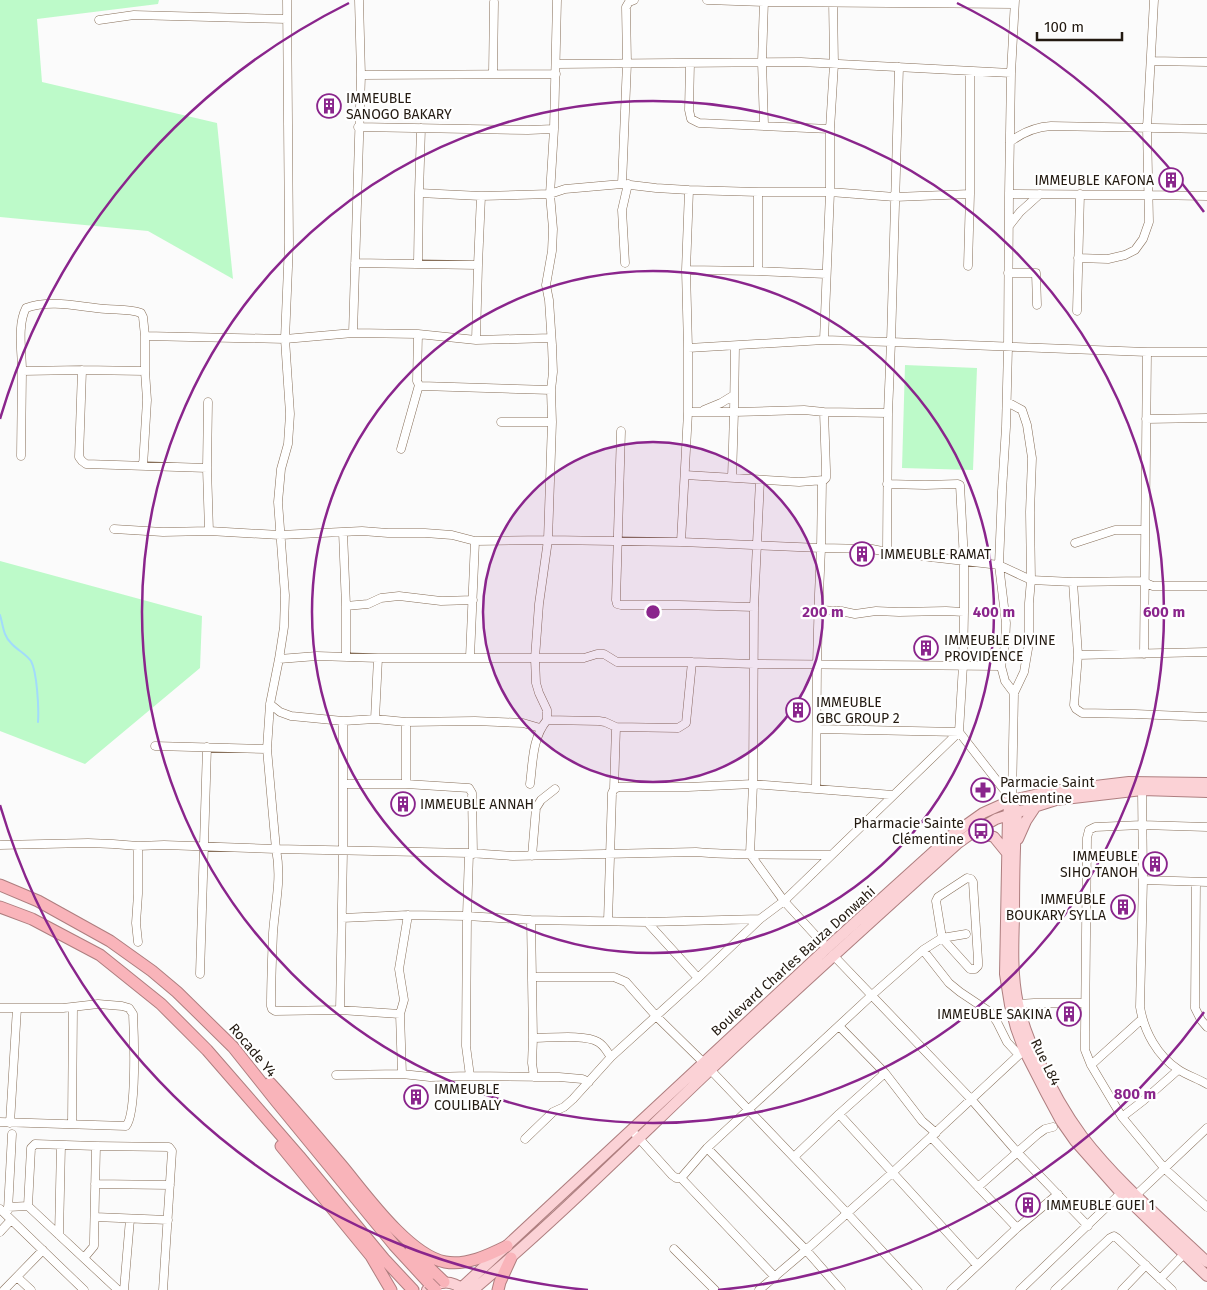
<svg xmlns="http://www.w3.org/2000/svg" width="1207" height="1290" font-family="'Fira Sans',sans-serif">
	<style>
		.green { fill: #bdfac9 }
		.lines { fill: none; stroke-linecap: round; stroke-linejoin: round }
		.stream { stroke: #a2dbfb; stroke-width: 2 }
		.minor-casing { stroke: #876f59; stroke-width: 9 }
		.major-casing { stroke: #ae7e7f; stroke-width: 12 }
		.highway-casing { stroke: #ae7e7f; stroke-width: 13 }
		.minor { stroke: #fff; stroke-width: 8 }
		.major { stroke: #fbd2d6; stroke-width: 10 }
		.highway { stroke: #f9b4ba; stroke-width: 11 }
		.highway-bridge-casing { stroke: #ae7e7f; stroke-width: 13; stroke-linecap: butt }
		.highway-bridge { stroke: #f9b4ba; stroke-width: 11 }
		.ring { fill: none; stroke: #8a258c; stroke-width: 2.5 }
		.labels { text-anchor: middle; stroke-width: 4.5; stroke-linejoin: round; paint-order: stroke }
		.poi-label { font-size: 14px; fill: #231a11; stroke: #fff; text-anchor: start }
		.street-label { font-size: 14px; fill: #231a11; stroke: #fff }
		.centre { fill: #8a258c; stroke: #fff; stroke-width: 2.5 }
		.ring-label { font-size: 15px; text-anchor: middle; font-weight: bold; fill: #8a258c; stroke: #fff; stroke-width: 4.5; stroke-linejoin: round; paint-order: stroke }
	</style>
	<rect width="100%" height="100%" fill="#fbfbfb"/>
	<!-- green -->
	<path class="green" d="M0,0H159L158,4L37,19L42,82L217,123L233,279L148,231L0,217Z
		M905,365L977,368L973,470L902,468Z
		M0,561L202,616L200,668L85,764L0,731Z"/>
	<g class="lines">
		<!-- stream -->
		<path class="stream" d="M0,615C3,624 3,636 11,643C17,650 25,653 31,661C37,672 39,708 38,722"/>
		<!-- minor casing -->
		<g class="minor-casing">
			<path id="minor" d="M707,0L764,2L1014,4
				M99,20L134,15L287,19
				M1151,61L1207,62
				M690,63L689,110L691,119L699,123L830,129
				M556,64L801,62L1011,73
				M493,73L494,2
				M361,75L556,74
				M764,125L762,62L764,0
				M358,127L528,130L554,129
				M421,128L419,193L481,196L478,265L476,340
				M1010,142C1023,132 1035,127 1051,126L1207,129
				M622,184L627,63L626,7L629,2L634,0
				M689,190L686,270L758,271L826,274
				M758,192V271
				M1009,194L1148,195L1207,196
				M481,196L550,194L565,189L622,184L656,188L689,190L758,192H830L895,197L970,194
				M1009,226L1020,212L1040,194
				M1078,258L1108,259L1125,255L1135,250L1143,239L1149,222L1147,128L1154,0
				M355,263L478,265
				M625,263L622,210L628,184
				M418,264L419,193
				M968,266L970,194V71
				M686,270L688,348
				M1008,273H1036L1037,305
				M1077,311L1080,194
				M353,333L361,75L359,0
				M418,334L417,381L419,385L421,386L551,390
				M145,336L285,339L353,333L418,334L476,340L551,338
				M824,340L830,192V129L834,64L833,0
				M82,370L79,457L82,461L86,464L207,468
				M208,402L207,468L209,531
				M1007,402L1022,410L1027,425L1032,458L1030,512L1031,580L1073,582L1078,655L1207,652
				M704,410L721,403L734,395
				M688,412H734L735,346
				M1146,419L1207,418
				M501,422H552
				M621,431L616,600L617,604L621,605H679L754,607
				M401,449L419,385
				M21,456L22,371
				M143,466L147,400L145,371V336L143,317L141,313C130,309 118,310 106,309C80,307 51,299 26,308C17,325 22,352 22,371L82,370L145,371
				M685,475L799,482L824,480L826,478V470L824,412
				M732,478L734,412L804,410L824,412L888,413
				M760,480L754,607L753,784L750,854L784,901L827,948
				M887,484L925,485L958,484L960,485L964,560V612
				M114,529L163,532L209,531L280,535L362,531L388,533H425L452,535L475,541L548,540L681,542L821,548L872,549L887,552L999,565L1006,623L1005,645L1001,666L1005,681L1014,693L1012,800
				M343,532L346,606V657
				M681,542L688,412V348L824,340L891,342L1147,352H1207
				M1075,543L1115,530H1145
				M887,552L888,413L891,342L899,67
				M1073,582L1144,581L1148,584L1153,586H1207
				M346,606L368,604L381,598L399,596L441,601L473,600
				M818,610L841,611L855,614L876,611L899,612L946,611L964,612L963,665L959,732L1012,800
				M1144,654L1147,352
				M1078,655L1074,705L1076,709L1082,713L1135,714L1207,717
				M470,657L475,541
				M279,659L317,656L378,658H584L597,654H604L617,662H692L754,664L1001,666
				M1014,693L1024,672L1029,643V603L1031,580L999,565L1002,491L1006,427L1008,347L1009,194L1011,73L1015,0
				M270,704L280,712L291,716L343,721V851L340,1010L275,1011L272,1009L271,1006C271,982 272,958 273,933C275,904 282,879 276,849L267,749L270,704L279,659L284,627L285,595L278,502L281,469L288,444L290,414L285,339L289,243L287,0
				M375,719L406,722
				M547,720L599,721L605,722L616,727
				M343,721L375,719L378,658
				M817,729L959,732
				M155,746L267,749
				M343,784H406L469,788L472,793L473,854
				M406,784V722L475,721L523,723L540,728
				M530,784C533,762 532,738 547,720V710L539,693L536,683L535,658L539,604L548,540L552,422L551,390L553,372L552,345L549,300L546,285L552,251L553,229L550,194L554,129L557,0
				M614,789L616,727L678,728L686,723L692,662
				M816,789L817,664L819,594L821,548L822,481
				M1142,790L1143,880L1140,1007C1144,1031 1157,1056 1179,1070C1187,1075 1198,1079 1207,1084
				M1207,827L1142,825L1095,827L1089,830L1087,838L1085,1033V1050L1091,1065L1122,1117L1165,1169L1207,1207
				M0,845L88,843L113,844L138,846L164,845L276,849L469,853L513,856L696,852C740,856 786,854 831,855
				M138,846V894L136,923L138,942
				M469,853L467,916L466,1046L470,1076
				M532,856L536,808L541,800L555,789
				M1143,880L1207,882
				M1196,882L1195,1008L1201,1020L1207,1027
				M342,918L408,915L467,916L531,920L647,922L760,919
				M531,920L533,1038L532,1063L534,1077
				M608,921L612,793L614,789L619,787H688L753,784L893,795
				M647,922L698,978
				M923,950L942,938L936,901L938,897L967,878L971,879L973,882L978,960V966L975,969H970L942,938L966,934
				M833,955L971,1099L1017,1152L1088,1226
				M200,974L207,747
				M532,977H614L626,982L656,1016L703,1062L847,1213L918,1290
				M1018,1004L1034,1003H1085
				M0,1008H63L98,1004L122,1006L129,1008L133,1014C134,1034 137,1114 126,1126L0,1122
				M340,1010L400,1014
				M533,1038C549,1038 586,1034 598,1042C604,1045 607,1052 611,1057
				M1091,1065L1142,1019
				M885,1073L922,1121L936,1133
				M402,1074L400,1014L404,1000L399,969L408,915
				M336,1075L402,1074L430,1077L470,1076L559,1077L582,1079L589,1082
				M839,1114L977,1265
				M1122,1117L1144,1100L1178,1070
				M10,1123L17,1008
				M72,1124L73,1007
				M636,1135L672,1175L676,1178H681L707,1148L872,995L923,950L949,983L960,992L990,1012L997,1022L1007,1042L1019,1055
				M931,1137L1017,1228
				M525,1139L553,1112L564,1107L573,1099L611,1057L698,978L760,919L784,901L959,732
				M707,1148L806,1250L841,1290
				M794,1157L839,1114L885,1073L839,1026
				M681,1178L775,1277
				M95,1184L170,1185
				M978,1187L1038,1134L1045,1129L1053,1127
				M1132,1199L1207,1128
				M28,1206L31,1148L35,1144L96,1146L169,1147L172,1151L163,1290
				M8,1207L28,1206L118,1290
				M0,1209L84,1290
				M8,1210L12,1134
				M95,1217L168,1220
				M0,1232L11,1220
				M59,1235L61,1145
				M674,1249L715,1290
				M84,1258L94,1246V1240L96,1146
				M17,1277L31,1290
				M1160,1279L1184,1254
				M4,1290L43,1250
				M124,1290L130,1219
				M759,1290L806,1250L892,1173L1021,1053
				M951,1290L1017,1228L1058,1194
				M1020,1290L1121,1193
				M1055,1290L1110,1238L1114,1236L1117,1238L1172,1290
				M1122,1290L1146,1265"/>
		</g>
		<!-- major casing -->
		<g class="major-casing">
			<path id="major" d="M1015,808L1017,812C1014,847 1014,882 1014,918C1013,947 1012,976 1018,1004C1023,1024 1030,1043 1039,1061C1051,1088 1065,1113 1082,1136C1118,1183 1165,1222 1207,1262
				M1009,809L1008,815L1005,974L1010,1005L1016,1028L1024,1050L1046,1093L1061,1121L1075,1141L1121,1193L1207,1276
				M975,831L994,837L1007,853
				M1018,839L1026,821L1036,806
				M427,1290C439,1280 452,1280 464,1290
				M459,1290L827,948L952,835L983,813L1012,800L1053,791L1129,782L1207,783
				M473,1290C554,1222 629,1147 706,1074C788,996 873,920 957,844L975,831L996,819L1056,800L1142,790L1207,792"/>
		</g>
		<!-- highway casing -->
		<g class="highway-casing">
			<path id="highway" d="M0,885L38,901L110,941L152,971L177,992L233,1047L276,1101L394,1245L429,1283
				M0,907L32,919L100,955L161,1004L207,1050L299,1156L384,1259L413,1290
				M270,1083C295,1110 319,1139 343,1167C366,1195 409,1255 445,1262C466,1266 489,1255 507,1246
				M281,1146L371,1256L391,1290
				M411,1250L444,1282
				M498,1290L500,1282L511,1258"/>
		</g>
		<!-- minor -->
		<use href="#minor" class="minor"/>
		<!-- major -->
		<use href="#major" class="major"/>
		<!-- highway -->
		<use href="#highway" class="highway"/>
		<!-- highway-bridge casing -->
		<g class="highway-bridge-casing">
			<path id="highway-bridge" d="M429,1283L436,1290"/>
		</g>
		<!-- highway-bridge -->
		<use href="#highway-bridge" class="highway-bridge"/>
	</g>
	<!-- distance rings -->
	<circle cx="653" cy="612" r="170" fill="#8a258c" fill-opacity=".12"/>
	<g class="ring">
		<circle cx="653" cy="612" r="170"/>
		<circle cx="653" cy="612" r="341"/>
		<circle cx="653" cy="612" r="511"/>
		<path d="M1204 1012A681 681 0 0 1 718 1290M588 1290A681 681 0 0 1 0 805M0 419A681 681 0 0 1 349 3M957 3A681 681 0 0 1 1204 212"/>
	</g>
	<!-- icons -->
	<defs>
		<g id="building-ring" transform="scale(1.25)"><circle r="9.5" fill="#fff" stroke="#8a258c" stroke-width="1.5"/><path d="M-4-6H4V6H1V3H-1V6H-4ZM-2.5-4.3h1.7v1.8h-1.7ZM.8-4.3h1.7v1.8H.8ZM-2.5-1h1.7V.8h-1.7ZM.8-1h1.7V.8H.8Z" fill="#8a258c"/></g>
		<g id="pharmacy-ring" transform="scale(1.25)"><circle r="9.5" fill="#fff" stroke="#8a258c" stroke-width="1.5"/><path d="M-2-6h4v4h4v4h-4v4h-4v-4h-4v-4h4Z" fill="#8a258c"/></g>
		<g id="bus-ring" transform="scale(1.25)"><circle r="9.5" fill="#fff" stroke="#8a258c" stroke-width="1.5"/><path d="M-5-6H5V4H4V6H2V4H-2V6H-4V4H-5ZM-3.5-4V0h7V-4ZM-3.5 1.2v1.5H-2V1.2ZM2 1.2v1.5H3.5V1.2Z" fill="#8a258c"/></g>
	</defs>
	<g fill-rule="evenodd">
		<use href="#building-ring" x="329" y="106"/>
		<use href="#building-ring" x="1171" y="180"/>
		<use href="#building-ring" x="862" y="554"/>
		<use href="#building-ring" x="926" y="648"/>
		<use href="#building-ring" x="798" y="710"/>
		<use href="#pharmacy-ring" x="983" y="790"/>
		<use href="#building-ring" x="403" y="804"/>
		<use href="#bus-ring" x="981" y="831"/>
		<use href="#building-ring" x="1155" y="864"/>
		<use href="#building-ring" x="1123" y="907"/>
		<use href="#building-ring" x="1069" y="1014"/>
		<use href="#building-ring" x="416" y="1097"/>
		<use href="#building-ring" x="1028" y="1205"/>
	</g>
	<g class="labels">
		<!-- poi labels -->
		<g class="poi-label">
			<text x="346" y="103">IMMEUBLE<tspan x="346" dy="16">SANOGO BAKARY</tspan></text>
			<text x="1154" y="185" text-anchor="end">IMMEUBLE KAFONA</text>
			<text x="880" y="559">IMMEUBLE RAMAT</text>
			<text x="944" y="645">IMMEUBLE DIVINE<tspan x="944" dy="16">PROVIDENCE</tspan></text>
			<text x="816" y="707">IMMEUBLE<tspan x="816" dy="16">GBC GROUP 2</tspan></text>
			<text x="1000" y="787">Parmacie Saint<tspan x="1000" dy="16">Clementine</tspan></text>
			<text x="420" y="809">IMMEUBLE ANNAH</text>
			<text x="964" y="828" text-anchor="end">Pharmacie Sainte<tspan x="964" dy="16">Clémentine</tspan></text>
			<text x="1138" y="861" text-anchor="end">IMMEUBLE<tspan x="1138" dy="16">SIHO TANOH</tspan></text>
			<text x="1106" y="904" text-anchor="end">IMMEUBLE<tspan x="1106" dy="16">BOUKARY SYLLA</tspan></text>
			<text x="1052" y="1019" text-anchor="end">IMMEUBLE SAKINA</text>
			<text x="434" y="1094">IMMEUBLE<tspan x="434" dy="16">COULIBALY</tspan></text>
			<text x="1046" y="1210">IMMEUBLE GUEI 1</text>
		</g>
		<!-- street labels -->
		<g class="street-label">
			<text transform="translate(793 961) rotate(-42)" y="5">Boulevard Charles Bauza Donwahi</text>
			<text transform="translate(253 1050) rotate(50)" y="5">Rocade Y4</text>
			<text transform="translate(1046 1062) rotate(64)" y="5">Rue L84</text>
		</g>
	</g>
	<circle cx="653" cy="612" r="8" class="centre"/>
	<g class="ring-label">
		<text x="823" y="617">200 m</text>
		<text x="994" y="617">400 m</text>
		<text x="1164" y="617">600 m</text>
		<text x="1135" y="1099">800 m</text>
	</g>
	<!-- scale -->
	<path d="M1037 32v8h85v-8" fill="none" stroke="#231a11" stroke-width="2.5"/>
	<text x="1044" y="32" font-size="15" fill="#231a11" stroke="#ffffff" stroke-width="4" paint-order="stroke">100 m</text>
</svg>
